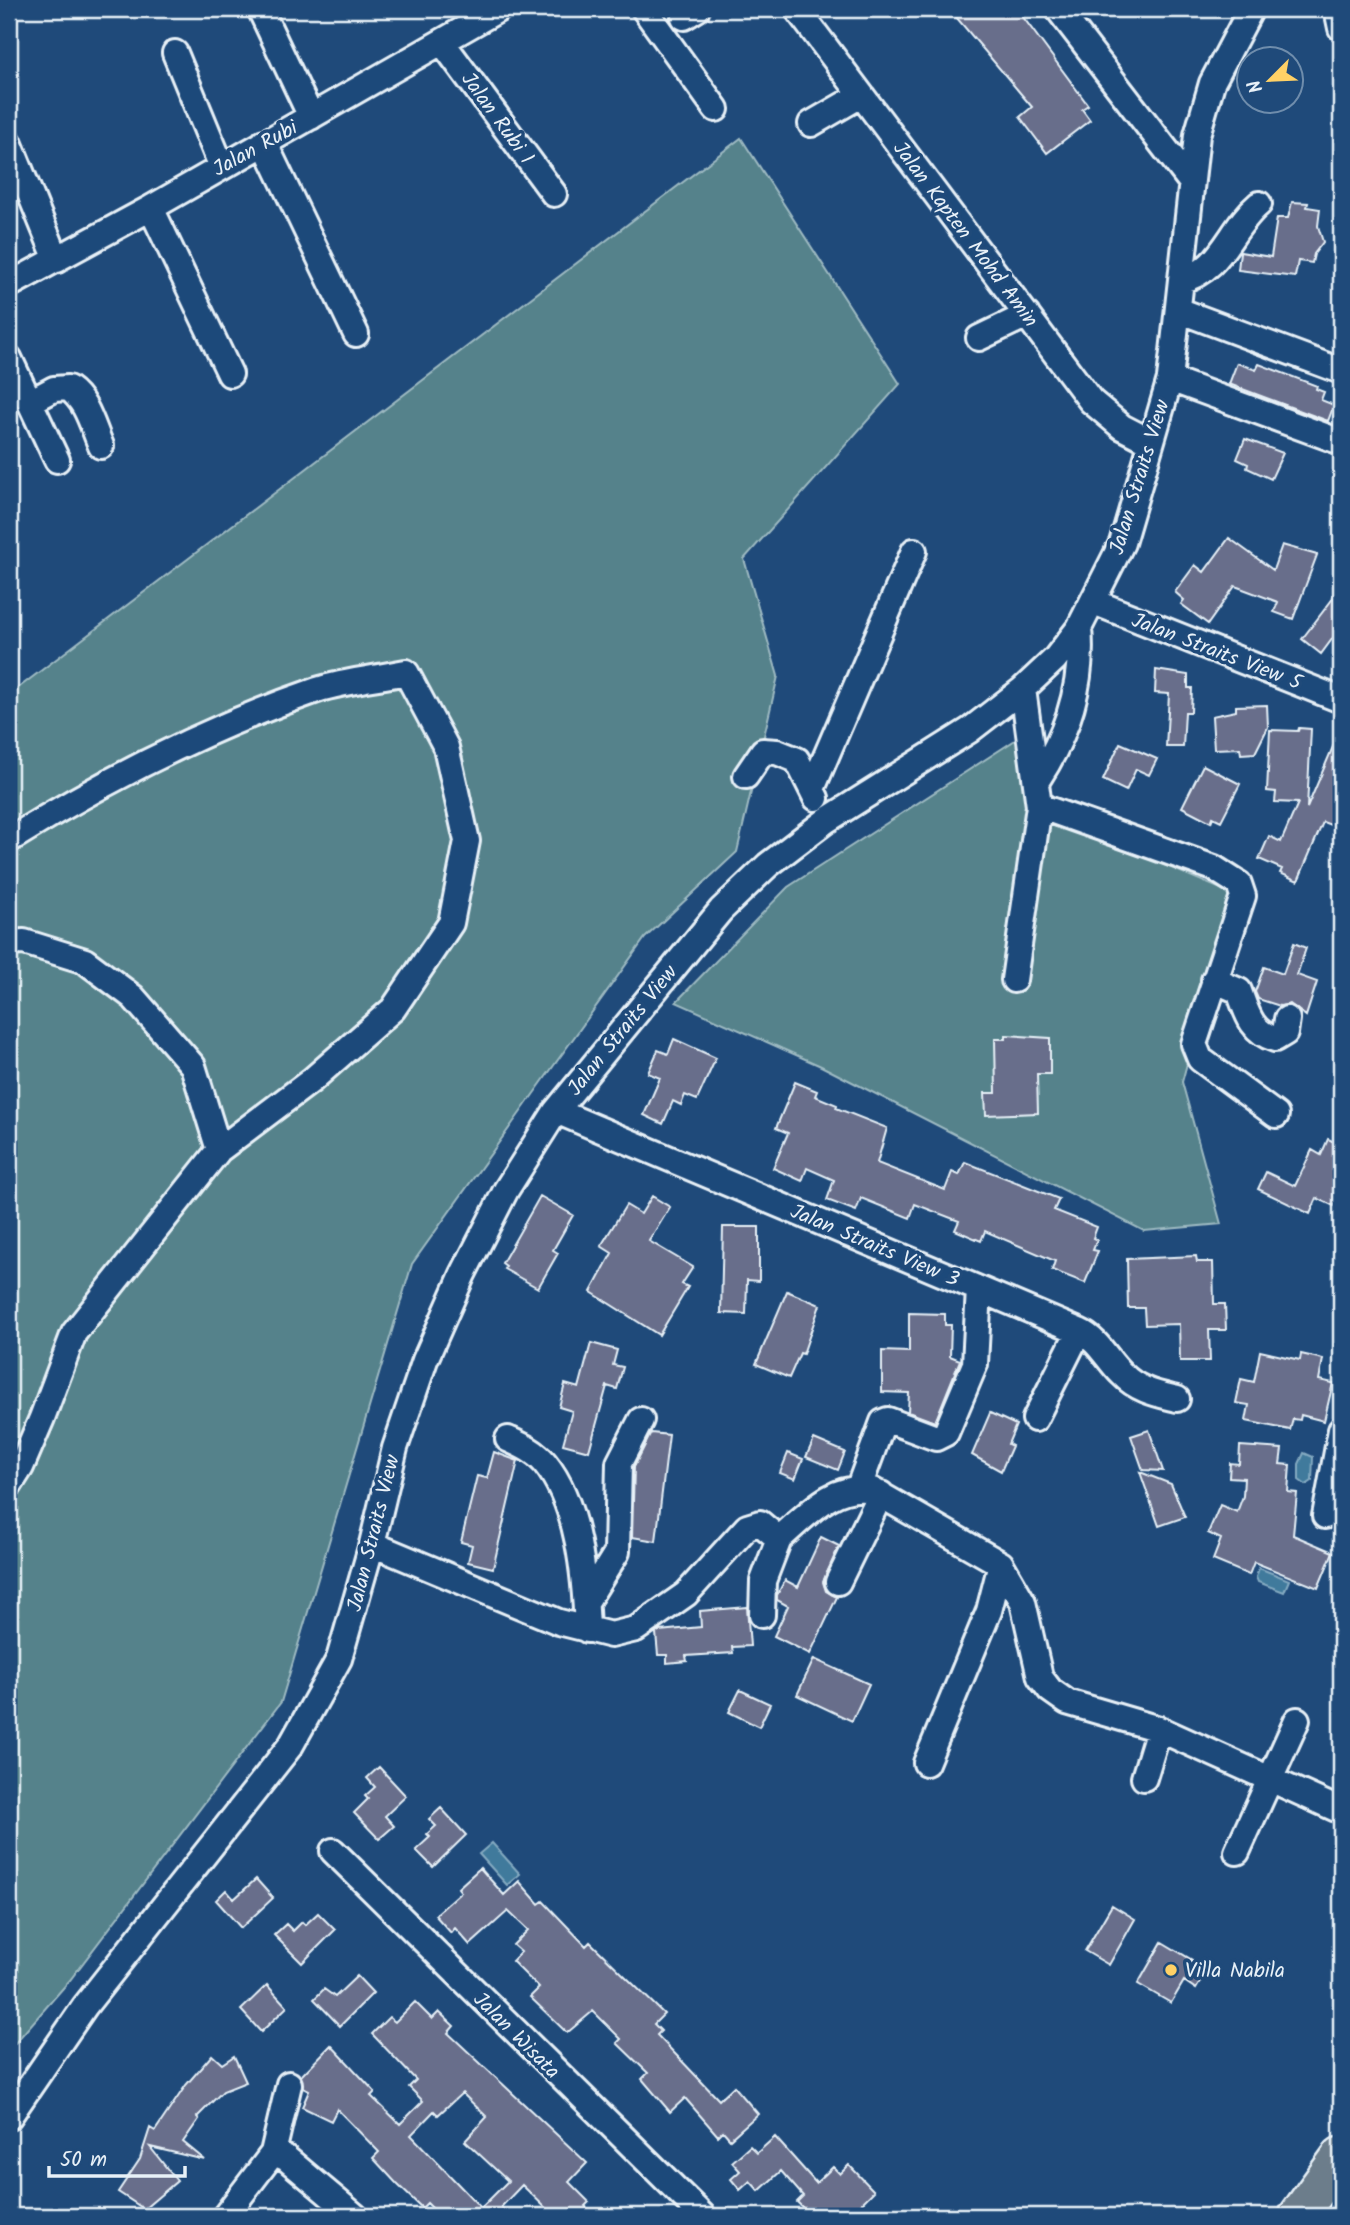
<svg xmlns="http://www.w3.org/2000/svg" width="1350" height="2225" font-family="Kalam,sans-serif">
	<style>
		.green { fill: #54828b; stroke: #9ebac2; stroke-width: 2 }
		.water { fill: #417a9c; stroke: #84aac1; stroke-width: 2 }
		.building { fill: #676e8b; stroke: #e8f1f8; stroke-width: 2; fill-rule: evenodd }
		.lines { fill: none; stroke-linecap: round; stroke-linejoin: round }
		.minor-casing { stroke: #e8f1f8; stroke-width: 30 }
		.highway-casing { stroke: #e8f1f8; stroke-width: 42 }
		.minor { stroke: #1f4a7a; stroke-width: 24 }
		.highway { stroke: #6c7d8b; stroke-width: 37 }
		.poi-dot { fill: #ffd166; stroke: #1f4a7a; stroke-width: 2.5 }
		.labels { text-anchor: middle; stroke-width: 7; stroke-linejoin: round; paint-order: stroke }
		.street-label { font-size: 21px; fill: #e8f1f8; stroke: #1f4a7a }
		.poi-label { font-size: 21px; fill: #e8f1f8; stroke: #1f4a7a; text-anchor: start }
	</style>
	<rect width="100%" height="100%" fill="#1f4a7a"/>
	<filter id="ink" filterUnits="userSpaceOnUse"><feTurbulence type="fractalNoise" baseFrequency=".0143" numOctaves="2"/><feDisplacementMap in="SourceGraphic" scale="14" xChannelSelector="R" yChannelSelector="G"/><feConvolveMatrix kernelMatrix="1 2 1 2 8 2 1 2 1" color-interpolation-filters="sRGB"/></filter>
	<g filter="url(#ink)">
		<!-- green -->
		<path class="green" d="M741,138L900,384L744,559L778,676L737,852L645,938L412,1264L281,1702L70,1980L9,2050V695Z
			M1023,735L1027,807L1233,894L1182,1082L1221,1224L1144,1231L821,1066L676,1002L788,887Z"/>
		<!-- water -->
		<path class="water" d="M1304,1453L1313,1457L1312,1481L1306,1485L1299,1480V1464Z
			M1259,1568L1289,1580L1284,1592L1258,1582L1256,1577Z
			M492,1843L520,1874L507,1885L479,1854Z"/>
		<!-- building -->
		<path class="building" d="M968,9H1017L1088,105L1082,109L1090,120L1047,153L1020,117L1032,107L956,17Z
			M1292,202L1308,203L1307,207L1320,209L1318,226L1323,242L1314,254L1312,263L1298,261L1295,277L1238,270L1240,252L1271,257L1277,218H1288Z
			M1237,363L1256,370L1259,364L1317,386L1316,389L1324,392L1321,400L1334,405L1328,421L1229,384Z
			M1245,439L1283,453L1271,479L1247,468L1248,464L1237,459Z
			M1229,538L1273,570L1282,545L1317,555L1293,619L1274,612L1278,602L1235,586L1208,624L1181,604L1184,600L1175,592L1195,565L1204,572Z
			M1341,588V627L1321,654L1302,639Z
			M1156,670L1188,675V688H1192L1191,712H1185L1183,747H1166L1169,694L1155,693Z
			M1267,705L1268,727L1255,753L1241,754L1240,748L1214,749L1212,716L1236,711V706Z
			M1299,728L1311,729L1307,808L1341,728V829L1323,822L1298,881L1280,873L1282,869L1259,859L1269,836L1281,842L1298,803L1275,802L1276,792L1267,791L1270,730L1298,731Z
			M1120,743L1157,759L1149,775L1136,769L1126,791L1103,780Z
			M1203,765L1240,784L1221,821L1213,817L1211,822L1182,807Z
			M1294,943L1306,948L1297,975L1317,982L1306,1016L1290,1004L1280,1006L1258,999L1255,992L1264,967L1283,974Z
			M1006,1035L1050,1038V1074H1037L1038,1113L986,1115L985,1093H996L995,1039H1006Z
			M674,1039L716,1058L697,1100L685,1095L681,1105L673,1101L663,1124L644,1115L660,1078L648,1073L658,1050L668,1054Z
			M795,1082L817,1091L815,1096L837,1105L836,1108L887,1128L877,1163L945,1190L952,1172L959,1175L965,1162L1059,1199L1054,1210L1097,1227L1093,1238L1097,1240L1093,1250L1098,1251L1085,1283L1052,1270L1055,1261L985,1231L981,1241L955,1230L959,1221L915,1204L910,1218L861,1198L856,1211L827,1200L834,1180L807,1168L802,1181L773,1168L788,1133L776,1128Z
			M1328,1139L1341,1145V1196L1334,1206L1317,1198L1310,1214L1258,1189L1266,1172L1295,1186L1312,1150L1321,1155Z
			M540,1196L573,1215L553,1250L558,1253L538,1288L504,1269L506,1266L502,1263Z
			M652,1196L670,1207L649,1241L693,1267L682,1284L688,1287L659,1335L591,1292L612,1253L601,1246L626,1205L641,1214Z
			M723,1227H759V1281L747,1280L746,1314L721,1313Z
			M1196,1256L1197,1262H1213L1214,1304H1225L1226,1330H1209L1210,1361H1180L1179,1324L1145,1325L1144,1308H1128L1127,1259Z
			M787,1291L820,1305L803,1354L800,1353L789,1378L756,1364Z
			M909,1313L945,1314V1325H951L950,1356L960,1360L935,1422L908,1412L909,1393L882,1392V1351L909,1352Z
			M591,1343L617,1350L613,1365L623,1367L617,1389L607,1386L589,1451L563,1444L572,1411L559,1407L565,1384L579,1388Z
			M1260,1351L1300,1360L1301,1354L1323,1359L1319,1380L1333,1383L1324,1421L1301,1415L1300,1420L1293,1419L1290,1430L1246,1421L1249,1405L1236,1403L1241,1379L1254,1382Z
			M990,1413L1016,1425L1008,1444L1012,1446L1001,1471L972,1455Z
			M1149,1430L1163,1471L1143,1470L1131,1436Z
			M651,1433L669,1435L656,1541L632,1537L634,1467Z
			M814,1439L845,1452L838,1470L806,1457Z
			M1240,1446L1282,1449L1280,1464L1290,1465L1288,1492L1297,1493L1293,1535L1333,1552L1318,1588L1254,1562L1249,1575L1213,1560L1221,1539L1208,1533L1220,1505L1237,1512L1243,1496L1244,1478L1229,1477L1230,1463L1239,1464Z
			M494,1452L518,1461L493,1568L468,1562L472,1545L461,1542L477,1476L487,1478Z
			M788,1453L803,1459L795,1479L780,1473Z
			M1140,1472L1171,1484L1185,1517L1159,1526Z
			M821,1537L839,1546L823,1582L826,1591L837,1597L810,1654L774,1636L788,1606L777,1600V1595L785,1580L798,1587Z
			M747,1607L750,1646L732,1647L733,1653L686,1656L687,1661L667,1663V1655H658L656,1633L659,1631L701,1627L700,1611Z
			M814,1659L869,1684L852,1721L797,1695Z
			M740,1690L770,1704L759,1727L729,1712Z
			M379,1767L406,1796L385,1816L394,1826L379,1839L354,1813L368,1799L365,1796L375,1787L367,1778Z
			M441,1808L466,1835L433,1867L416,1850L430,1837L427,1834L436,1826L429,1819Z
			M480,1868L504,1895L519,1881L539,1904L543,1901L586,1946L590,1942L664,2014L654,2024L661,2031L657,2035L719,2100L734,2086L758,2114L730,2139L723,2131L718,2136L685,2098L670,2112L642,2079L648,2073L617,2043L621,2039L593,2011L567,2033L530,1997L539,1988L512,1961L521,1952L513,1945L528,1930L508,1911L470,1945L455,1928L451,1933L435,1915L461,1892L458,1888Z
			M256,1879L273,1898L241,1928L216,1900L226,1890L234,1899Z
			M1112,1905L1135,1919L1109,1965L1085,1951Z
			M318,1913L335,1930L302,1963L274,1935L286,1924L293,1931L302,1922L305,1925Z
			M1162,1942L1192,1960L1189,1966L1204,1975L1196,1989L1184,1981L1171,2003L1138,1984Z
			M357,1976L373,1993L340,2026L314,1999L324,1989L335,1997Z
			M267,1985L287,2007L261,2032L241,2010Z
			M415,2002L432,2019L439,2012L454,2026L448,2033L587,2163L569,2182L589,2202L585,2206L595,2216H554L522,2185L501,2207L510,2216H440L427,2203L422,2208L397,2184L373,2158L379,2152L337,2109L331,2121L302,2107L309,2091L303,2088L301,2076L331,2045L375,2092L371,2096L400,2124L423,2101L409,2087L416,2080L372,2034L389,2017L395,2022ZM462,2093L487,2117L465,2141L508,2181L481,2208L411,2135L434,2111L438,2115Z
			M212,2055L222,2064L234,2056L246,2082L223,2091L197,2117L199,2119L183,2142L205,2160L150,2147L177,2181L144,2209L118,2192L140,2159L150,2128L155,2131L186,2085Z
			M775,2137L816,2183L833,2167L840,2174L849,2165L874,2191L849,2216H811L797,2202L803,2196L781,2171L759,2191L750,2181L740,2190L731,2179L740,2171L732,2162L750,2146L757,2153Z"/>
		<g class="lines">
			<!-- minor casing -->
			<g class="minor-casing">
				<path id="minor" d="M260,9L311,117
					M644,9L716,109
					M797,9L1091,401L1122,427L1151,442
					M1058,9L1191,182
					M1337,9L1341,28
					M684,17L697,9
					M442,42L554,194
					M175,53L221,165
					M811,124L861,95
					M9,142L57,260
					M264,142L356,334
					M151,208L230,374
					M1181,280C1222,271 1229,229 1259,204
					M9,285L151,208L499,9
					M1178,310L1341,371
					M979,338L1027,315
					M9,358L57,460
					M1170,379L1341,442
					M30,402L54,389L68,388C87,401 92,425 101,446
					M1094,602L1341,700
					M746,776L763,751L777,752L797,760L816,798
					M1038,779C1068,733 1084,683 1079,628
					M812,789L914,551
					M1039,806L1214,868L1239,884L1243,896L1194,1044L1200,1059L1276,1115
					M9,840C105,780 210,727 317,690C345,681 377,678 406,672L446,747L467,841L451,923L393,1009L312,1080L219,1150L74,1333L42,1418L21,1467L9,1486
					M9,943L24,942L85,961L133,997L193,1066L219,1150
					M1014,980L1039,806L1023,689
					M1214,980L1239,991C1247,1013 1251,1032 1275,1039L1285,1033L1287,1019
					M556,1111L1079,1331C1099,1340 1107,1360 1122,1374C1137,1390 1157,1394 1177,1399
					M1035,1419L1079,1331
					M508,1439C521,1445 535,1451 545,1463C579,1505 585,1578 587,1630
					M859,1487L883,1422L888,1420L936,1438L946,1433L975,1364L979,1289
					M1325,1516L1341,1430
					M372,1544L559,1622L611,1635L636,1629L686,1594L747,1527L760,1523L779,1539C806,1516 834,1482 872,1490L1001,1564L1023,1602L1040,1677L1050,1690L1067,1702L1159,1729L1341,1811
					M838,1582L881,1494
					M586,1602L617,1552L619,1463L641,1420
					M762,1615L763,1581L779,1539
					M926,1763L989,1611L1001,1564
					M1144,1778L1159,1729
					M333,1851L703,2216
					M1237,1852L1297,1720
					M9,2117L85,2006L291,1745L339,1659L372,1544L395,1448L425,1360L463,1274L506,1190L556,1111L721,910L768,865L827,820L970,730L1023,689L1055,659L1079,628L1122,543L1170,379L1197,135L1212,83L1251,9
					M273,2153L286,2158L355,2216
					M273,2153L289,2084
					M225,2216L273,2153"/>
			</g>
			<!-- highway casing -->
			<g class="highway-casing">
				<path id="highway" d="M1298,2216L1341,2156"/>
			</g>
			<!-- minor -->
			<use href="#minor" class="minor"/>
			<!-- highway -->
			<use href="#highway" class="highway"/>
		</g>
	</g>
	<!-- markers -->
	<circle class="poi-dot" cx="1171" cy="1970" r="7"/>
	<g class="labels">
		<!-- street labels -->
		<g class="street-label">
			<text transform="translate(498 118) rotate(54)" y="7">Jalan Rubi 1</text>
			<text transform="translate(255 148) rotate(-29)" y="7">Jalan Rubi</text>
			<text transform="translate(966 234) rotate(53)" y="7">Jalan Kapten Mohd Amin</text>
			<text transform="translate(1139 477) rotate(-73)" y="7">Jalan Straits View</text>
			<text transform="translate(1217 651) rotate(21)" y="7">Jalan Straits View 5</text>
			<text transform="translate(622 1030) rotate(-51)" y="7">Jalan Straits View</text>
			<text transform="translate(875 1245) rotate(23)" y="7">Jalan Straits View 3</text>
			<text transform="translate(373 1533) rotate(-76)" y="7">Jalan Straits View</text>
			<text transform="translate(517 2035) rotate(45)" y="7">Jalan Wisata</text>
		</g>
		<!-- poi labels -->
		<g class="poi-label">
			<text x="1185" y="1977">Villa Nabila</text>
		</g>
	</g>
	<!-- margin -->
	<rect width="1350" height="2225" fill="none" stroke="#1f4a7a" stroke-width="35"/>
	<rect x="18" y="18" width="1315" height="2190" fill="none" stroke="#e8f1f8" stroke-width="2.5" filter="url(#ink)"/>
	<!-- north arrow -->
	<g transform="translate(1270 80) rotate(246)"><circle r="33" fill="#1f4a7a" stroke="#6f8dac" stroke-width="2"/>
	<path d="M0-5L12 26L0 18L-12 26Z" fill="#ffd166"/>
	<text y="-10" font-size="19" font-weight="bold" text-anchor="middle" fill="#e8f1f8">N</text>
	</g>
	<!-- scale -->
	<path d="M49 2166v10h136v-10" fill="none" stroke="#e8f1f8" stroke-width="3.5"/>
	<text x="60" y="2166" font-size="21" fill="#e8f1f8" stroke="#1f4a7a" stroke-width="5" paint-order="stroke">50 m</text>
</svg>
